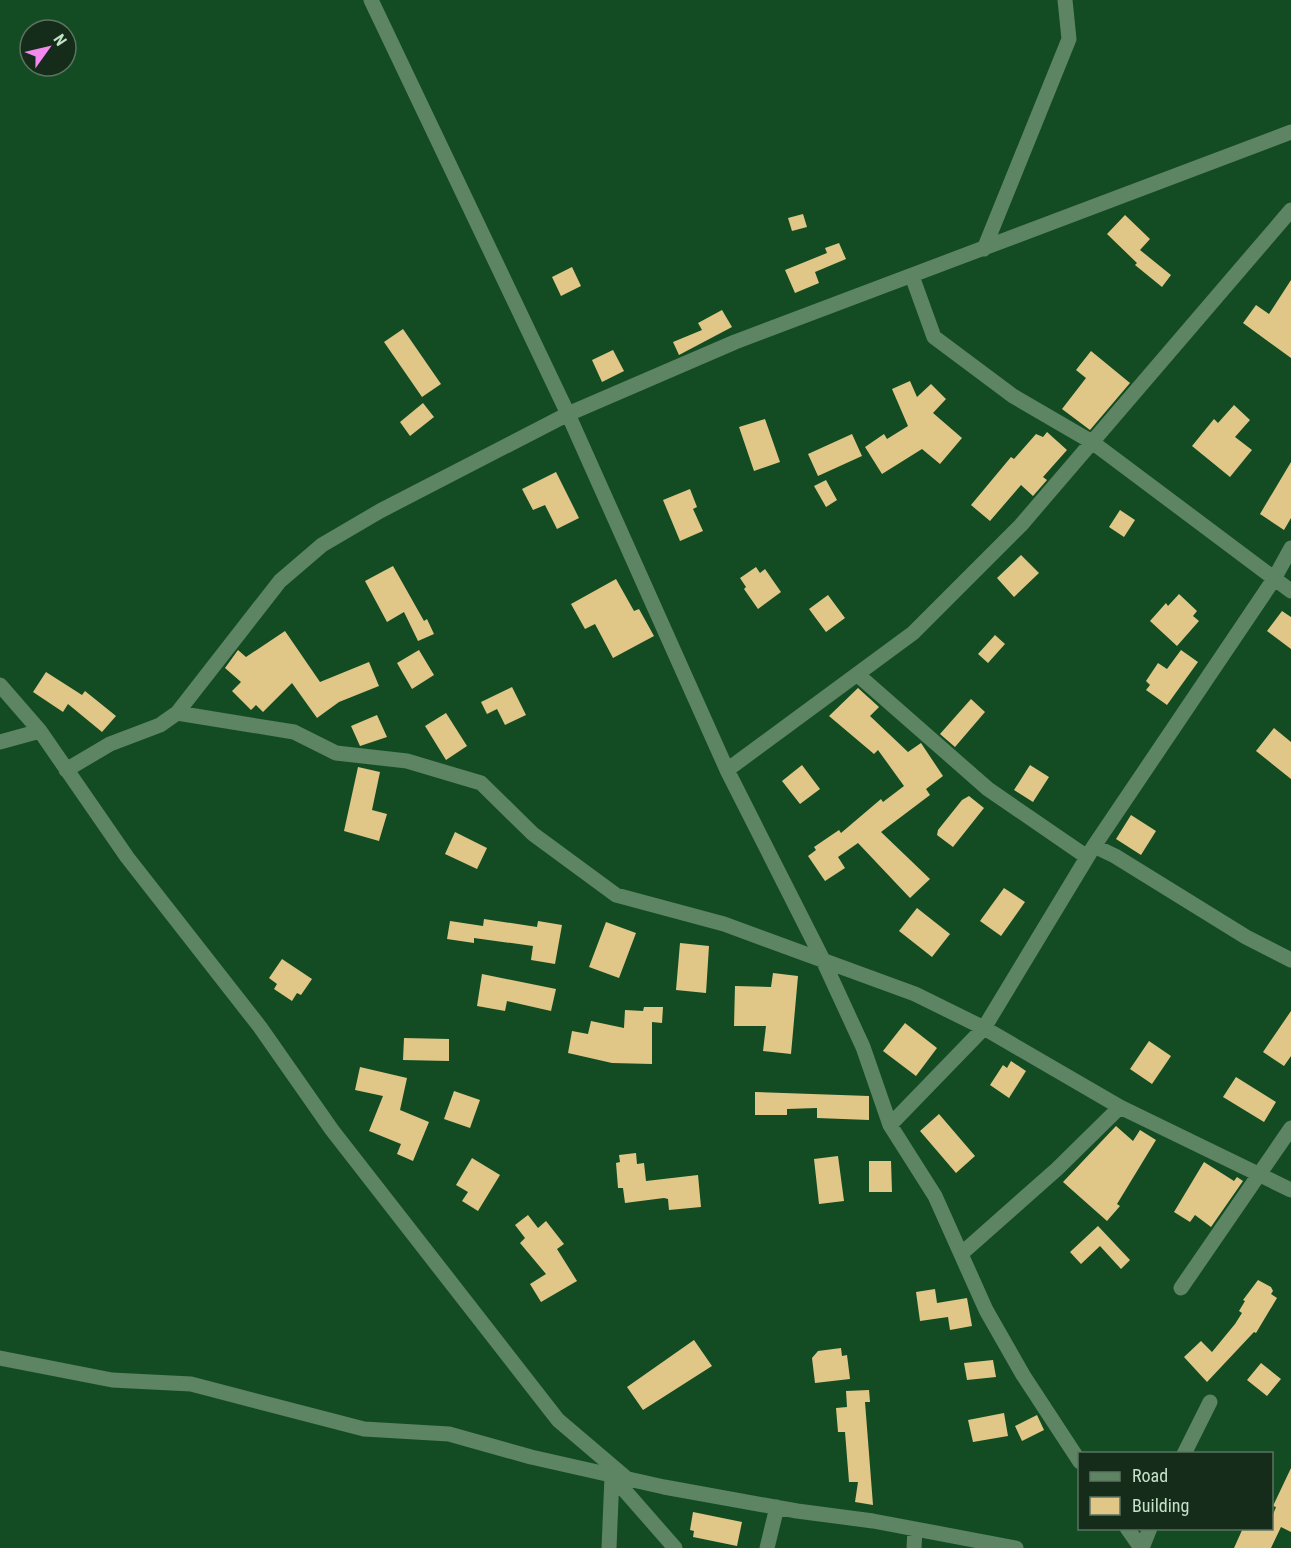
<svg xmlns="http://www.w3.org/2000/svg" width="1291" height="1548" font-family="'Roboto Condensed',sans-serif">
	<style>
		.building { fill: #e0c787 }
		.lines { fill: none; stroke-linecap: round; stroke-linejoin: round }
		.minor { stroke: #5d8463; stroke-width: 15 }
	</style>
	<rect width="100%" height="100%" fill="#134c23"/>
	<!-- building -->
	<path class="building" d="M803,214L807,227L792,231L788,218Z
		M1125,215L1150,239L1140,250L1171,275L1162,287L1135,265L1137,263L1107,234Z
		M839,243L846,259L815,272L819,283L795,293L785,270L827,253L825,248Z
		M572,267L581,286L561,296L552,277Z
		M1291,280V358L1243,323L1256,305L1269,314Z
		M722,310L732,327L679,355L673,342L702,330L698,323Z
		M403,329L441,384L422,397L384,342Z
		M613,350L624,371L602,382L592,360Z
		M1091,351L1130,383L1090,430L1062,409L1086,378L1076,370Z
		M910,381L917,397L931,384L946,399L933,413L962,438L940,464L922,449L882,474L865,447L884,434L887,439L908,426L892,389Z
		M423,403L434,417L410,436L400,422Z
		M1234,405L1250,420L1235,437L1252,450L1230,477L1192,446L1214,419L1218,423Z
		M765,419L780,462L754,471L739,427Z
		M1047,432L1067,450L1043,477L1047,480L1033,496L1021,485L990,521L971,505L1011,457L1014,459L1036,434L1043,437Z
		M852,434L862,456L818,476L808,454Z
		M1291,462V518L1284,530L1260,514Z
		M556,472L579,518L557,529L545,505L533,510L522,489Z
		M826,480L837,500L826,507L814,486Z
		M690,489L697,507L693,509L703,531L680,541L663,500Z
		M1120,510L1135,520L1124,537L1109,527Z
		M1021,555L1039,573L1014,597L997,578Z
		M393,566L424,621L427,619L434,634L418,641L404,612L387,622L365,581Z
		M756,567L760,573L765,569L781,592L758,609L744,589L746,587L740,578Z
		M616,579L634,611L639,609L654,636L613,658L595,624L585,629L571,604Z
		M1179,594L1197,611L1193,616L1199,621L1177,646L1150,621L1166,603L1168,606Z
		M828,595L845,618L826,632L809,609Z
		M1282,611L1291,617V649L1267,631Z
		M285,631L320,682L369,662L379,686L339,702L317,718L292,683L263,712L256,705L251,710L232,691L241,682L225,668L238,650L246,657Z
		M995,635L1005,644L988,663L978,654Z
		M419,650L434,675L412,689L397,663Z
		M1181,650L1198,662L1167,705L1146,690L1150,685L1146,681L1158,663L1167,669Z
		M46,672L82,695L85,691L116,716L102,732L68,704L63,712L33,692Z
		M512,687L526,715L505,725L497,709L487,714L481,702Z
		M858,688L879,707L870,716L908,752L921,743L943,776L926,789L930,795L881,832L930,879L910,898L858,843L838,857L845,868L825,881L808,856L816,850L814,847L839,830L841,833L881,799L883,802L904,786L878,750L874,754L829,716Z
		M971,699L985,712L955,747L940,734Z
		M446,713L467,746L446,760L425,726Z
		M377,715L387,737L360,746L351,726Z
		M1274,728L1291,742V779L1256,751Z
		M802,765L820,789L800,804L782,781Z
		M1030,765L1049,777L1033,802L1014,790Z
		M358,767L380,772L372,810L387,814L379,841L344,831Z
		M969,796L984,808L953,847L937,835L938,830L962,800Z
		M1131,815L1156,831L1141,855L1116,839Z
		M455,832L487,848L477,869L445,854Z
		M1004,888L1025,902L1001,936L980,921Z
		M917,908L950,934L932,957L899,931Z
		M484,919L537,927L538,921L562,925L555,964L531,960L533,946L474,938V943L447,939L450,921L483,926Z
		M606,922L636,933L619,978L589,967Z
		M680,943L709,946L706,993L676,990Z
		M282,959L312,979L301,995L297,993L292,1001L274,989L277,984L269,978Z
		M773,973L798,976L791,1054L763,1051L766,1026H734L735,986L771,987Z
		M482,974L556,989L551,1011L507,1001L505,1011L477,1006Z
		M644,1007H663L662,1023L652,1022V1064L612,1063L568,1053L572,1031L588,1034L591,1021L624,1028L625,1010L643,1011Z
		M1291,1011V1056L1284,1066L1263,1052Z
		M905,1023L937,1048L916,1076L883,1051Z
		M404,1038L449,1039V1061L403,1060Z
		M1149,1041L1171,1056L1152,1084L1130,1069Z
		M1011,1061L1026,1071L1009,1098L990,1085L1003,1065L1007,1068Z
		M360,1067L407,1078L400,1110L429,1122L413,1161L397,1154L401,1144L369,1131L383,1096L355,1090Z
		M1236,1077L1276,1102L1264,1122L1223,1097Z
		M454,1091L480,1100L470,1128L444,1119Z
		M755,1092L869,1096V1120L817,1118V1108L787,1109V1115H755Z
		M939,1114L975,1156L956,1173L920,1131Z
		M1116,1126L1133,1141L1140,1130L1156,1140L1117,1204L1120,1206L1107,1221L1063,1182Z
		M636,1153L637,1164L644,1163L646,1181L698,1175L701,1207L669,1210L668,1199L664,1198L625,1203L623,1188H618L616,1163L620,1162L619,1155Z
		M838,1156L844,1201L819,1204L814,1159Z
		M472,1158L500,1175L478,1211L462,1201L468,1192L456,1185Z
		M869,1161H891L892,1192H869Z
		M1204,1162L1234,1181L1237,1177L1243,1181L1211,1227L1195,1215L1190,1222L1174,1212Z
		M528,1215L538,1228L546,1221L564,1244L557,1249L577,1281L541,1302L530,1284L546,1274L520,1243L525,1238L515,1225Z
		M1098,1226L1130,1260L1121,1269L1100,1246L1081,1264L1070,1252Z
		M1258,1280L1271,1287L1273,1291L1271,1294L1277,1298L1256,1333L1254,1332L1207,1382L1184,1357L1201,1341L1212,1352L1235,1324L1242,1313L1239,1311L1245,1301L1243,1300Z
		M935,1289L937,1303L967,1298L972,1326L950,1330L948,1317L920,1321L916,1292Z
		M694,1340L712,1366L643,1410L627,1387Z
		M841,1348L842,1356L847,1355L850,1379L815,1383L812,1358L818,1351Z
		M993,1360L996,1377L967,1380L964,1363Z
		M1261,1363L1281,1379L1267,1396L1247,1380Z
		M869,1390L870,1402H865L873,1505L855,1502L858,1482H849L845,1432H838L836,1408L847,1407L846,1391Z
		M1004,1413L1008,1436L973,1442L968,1420Z
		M1037,1415L1044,1430L1022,1441L1015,1426Z
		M1291,1468V1532L1281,1527L1271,1548H1234L1243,1528H1272V1517L1276,1507L1273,1506Z
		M693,1512L742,1522L737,1546L693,1537L694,1531L690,1530Z"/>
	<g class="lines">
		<!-- minor -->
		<path class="minor" d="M371,0L568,414L727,770L822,958L863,1047L890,1125L935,1196L986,1310L1023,1375L1080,1462
			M984,249L1069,39L1065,0
			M912,276L934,337L1013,396L1092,442L1291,591
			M858,675L988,789L1087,857
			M0,685L40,731L127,857L260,1027L332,1130L558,1420L625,1477
			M177,713L294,732L336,753L407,761L481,783L533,834L616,895L724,924L915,994L984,1028L1120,1107L1291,1190
			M0,742L40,731
			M66,770L110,744L160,725L177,713L280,581L322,545L380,511L568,414L735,342L1291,132
			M727,770L913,633L1021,525L1291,210
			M1094,846L1115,856L1246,937L1291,960
			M890,1125L984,1028L1094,846L1274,579L1291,548
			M961,1254L1057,1169L1120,1107
			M1181,1288L1291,1128
			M0,1358L112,1380L191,1384L364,1429L449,1434L531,1457L664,1487L797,1511L873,1521L1016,1548
			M1184,1454L1210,1402
			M612,1476L675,1548
			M1127,1528L1141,1548
			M609,1548L612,1476
			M767,1548L777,1507
			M914,1548L915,1529
			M1142,1548L1150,1528"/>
	</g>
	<!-- legend -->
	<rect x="1078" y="1452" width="195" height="78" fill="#152c1a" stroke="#5b7460" stroke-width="1.5"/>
	<rect x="1090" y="1472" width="30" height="9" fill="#5d8463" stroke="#5b7460" stroke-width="1.5"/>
	<text x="1132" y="1482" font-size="18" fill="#c4e1c8">Road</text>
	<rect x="1090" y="1497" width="30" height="18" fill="#e0c787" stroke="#5b7460" stroke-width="1.5"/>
	<text x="1132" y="1512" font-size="18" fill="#c4e1c8">Building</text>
	<!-- north arrow -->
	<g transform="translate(48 48) rotate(56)"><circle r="28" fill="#152c1a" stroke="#5b7460" stroke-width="1.5"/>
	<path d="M0-4.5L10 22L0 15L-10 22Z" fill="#f489f0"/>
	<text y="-9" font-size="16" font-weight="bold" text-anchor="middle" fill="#c4e1c8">N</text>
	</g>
</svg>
